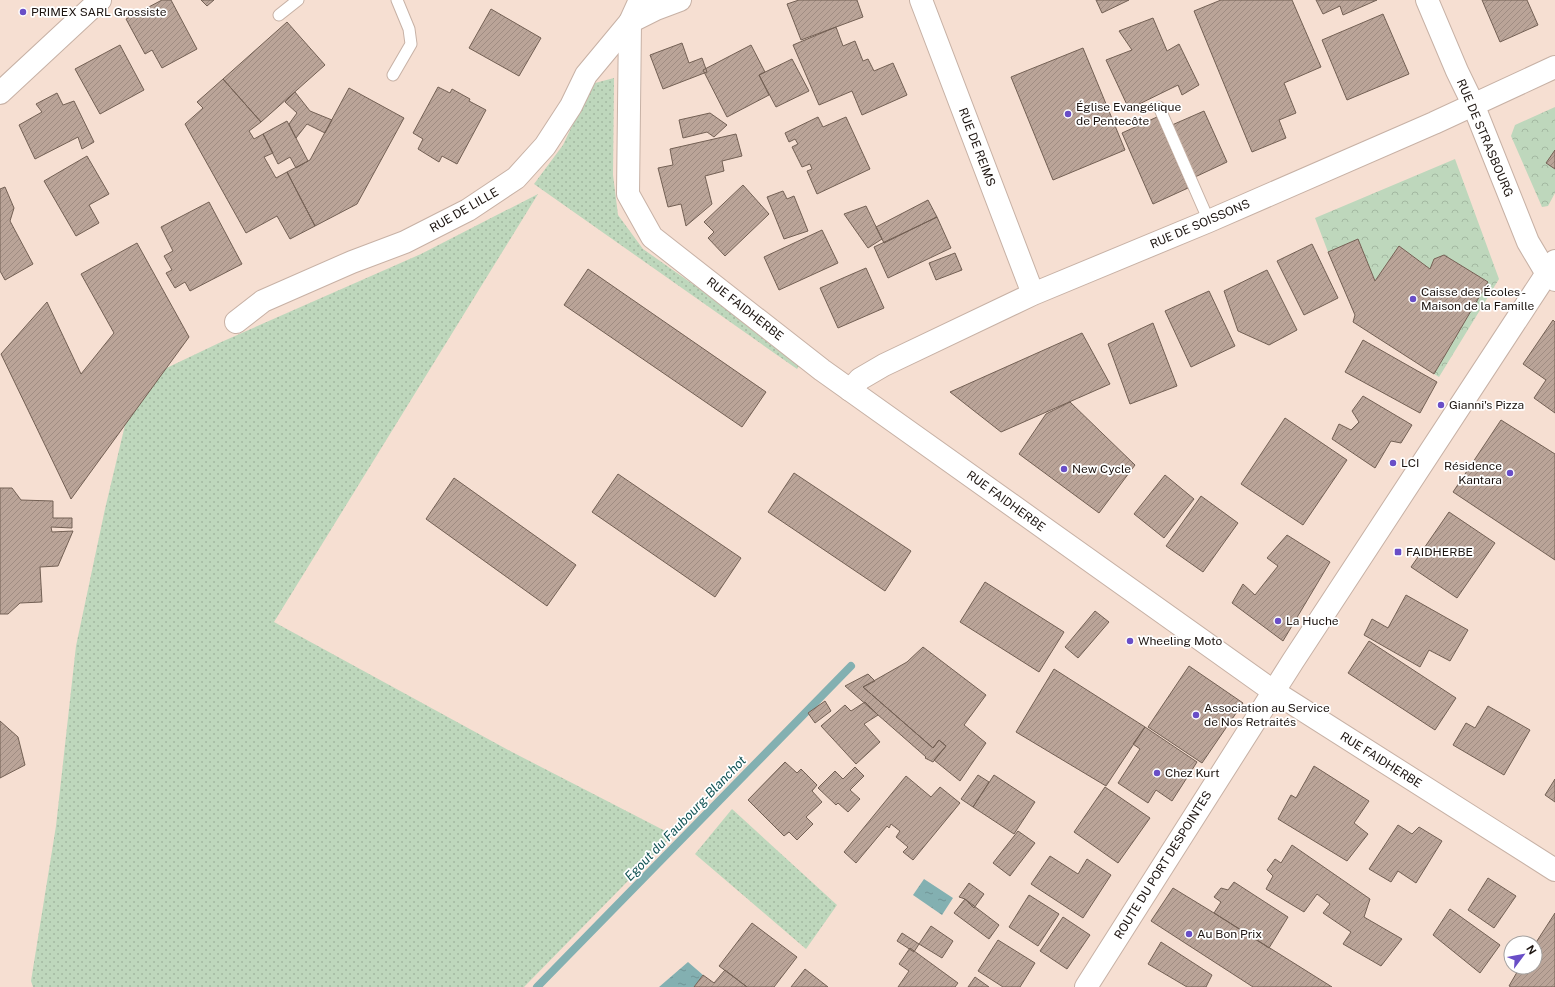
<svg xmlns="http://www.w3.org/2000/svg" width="1555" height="987" font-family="'Public Sans',sans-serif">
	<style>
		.grass { fill: url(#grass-dots) }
		.park { fill: url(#park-crowns) }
		.water { fill: url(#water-ripples) }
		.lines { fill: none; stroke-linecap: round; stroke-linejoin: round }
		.stream { stroke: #83b0b1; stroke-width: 8 }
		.building { fill: url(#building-hatch); stroke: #736054 }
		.lane-casing { stroke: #c7b1a5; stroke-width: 13 }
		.street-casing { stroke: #c7b1a5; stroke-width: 24 }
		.secondary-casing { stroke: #c7b1a5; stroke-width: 24 }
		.primary-casing { stroke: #c7b1a5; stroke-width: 24 }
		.lane { stroke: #fff; stroke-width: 11 }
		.street { stroke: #fff; stroke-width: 22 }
		.secondary { stroke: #fff; stroke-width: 22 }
		.primary { stroke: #fff; stroke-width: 22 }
		.poi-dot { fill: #694ec7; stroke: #fff; stroke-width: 1.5 }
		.labels { text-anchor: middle; stroke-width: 3.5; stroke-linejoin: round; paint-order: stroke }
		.poi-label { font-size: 12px; fill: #1c1410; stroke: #fff; text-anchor: start }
		.street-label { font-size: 12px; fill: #1c1410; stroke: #fff }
		.water-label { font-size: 13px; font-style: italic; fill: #125355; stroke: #fff }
	</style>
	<defs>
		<pattern id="grass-dots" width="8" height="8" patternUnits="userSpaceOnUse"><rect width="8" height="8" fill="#bed7bc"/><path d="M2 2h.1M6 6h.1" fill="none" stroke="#a3b8a1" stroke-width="1.8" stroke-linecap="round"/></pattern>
		<pattern id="park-crowns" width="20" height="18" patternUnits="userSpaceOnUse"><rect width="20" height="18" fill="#bed7bc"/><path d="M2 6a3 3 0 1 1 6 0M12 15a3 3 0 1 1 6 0" fill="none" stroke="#a3b8a1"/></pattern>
		<pattern id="water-ripples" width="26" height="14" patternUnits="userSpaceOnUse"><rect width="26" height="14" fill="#83b0b1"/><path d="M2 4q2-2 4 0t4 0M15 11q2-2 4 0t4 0" fill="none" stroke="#719697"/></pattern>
		<pattern id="building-hatch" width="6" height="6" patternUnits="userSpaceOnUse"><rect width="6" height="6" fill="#baa498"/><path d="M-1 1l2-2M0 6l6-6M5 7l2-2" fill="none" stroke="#9f8c82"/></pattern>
	</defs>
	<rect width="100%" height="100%" fill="#f6dfd2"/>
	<!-- grass -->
	<path class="grass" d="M614,78L613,175L618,215L643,249L802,361L797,369L534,184L563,145L581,107L595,83Z
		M538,194L274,622L512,752L673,835L524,987H33L31,981L56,826L76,646L105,509L135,383L219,343L421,254Z
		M732,809L837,905L806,949L695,854Z"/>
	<!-- park -->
	<path class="park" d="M1555,107V193L1548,206L1542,207L1511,136L1515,125Z
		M1455,159L1499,279L1439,377L1434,374L1488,282L1444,255L1434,259L1430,269L1399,246L1375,281L1358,239L1328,252L1315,218Z"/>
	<!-- water -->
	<path class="water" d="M924,879L953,898L942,915L913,895Z
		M688,962L703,975L694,987H659Z"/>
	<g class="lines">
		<!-- stream -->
		<path class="stream" d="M537,987L851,666"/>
	</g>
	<!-- building -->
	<path class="building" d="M162,0H171L197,49L162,68L152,50L145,54L126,19Z
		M201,0H214L207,6Z
		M799,0H857L863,17L801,40L787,4Z
		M1096,0H1129L1102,13Z
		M1221,0H1292L1321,67L1284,83L1296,113L1279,120L1286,138L1252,152L1194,11Z
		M1316,0H1377L1343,15L1340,6L1323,14Z
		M1482,0H1527L1538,25L1500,42Z
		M491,9L541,38L519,76L469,48Z
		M1383,14L1409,74L1347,100L1322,40Z
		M1153,18L1167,51L1179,44L1199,85L1182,95L1178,85L1129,109L1106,60L1132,50L1119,31Z
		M287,22L325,65L261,122L223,79Z
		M836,27L843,46L855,41L863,61L868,59L874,71L893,63L907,95L862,115L852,91L819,105L793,45Z
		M682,43L689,63L702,58L707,72L663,89L650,55Z
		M120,45L144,90L100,114L75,69Z
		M751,45L765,72L759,75L769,95L727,117L703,70Z
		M1083,48L1125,150L1053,180L1011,77Z
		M792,59L809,91L776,107L759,75Z
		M223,79L261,122L249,131L254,139L263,134L273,153L264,157L276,178L287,172L315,226L290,239L277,216L246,233L185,124L203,108L197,102Z
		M438,87L450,93L452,89L470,99L469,101L486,110L457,164L442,156L439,162L418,149L423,139L413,133Z
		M349,88L404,118L357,204L315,226L287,172L310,160Z
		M295,92L310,111L332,120L325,133L307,124L296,138L289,124L297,113L285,102Z
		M57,93L63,105L74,101L94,142L82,149L78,137L35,159L19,125L42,112L36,104Z
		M1204,111L1227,162L1195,177L1172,125Z
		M710,113L727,125L714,137L707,132L683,138L679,120Z
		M818,117L823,127L846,117L870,169L817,194L807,171L812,169L810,164L802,167L792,147L798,144L795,139L789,142L785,133Z
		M1157,117L1188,188L1153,204L1122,133Z
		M287,121L308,161L296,168L290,157L278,164L263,134Z
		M736,134L742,156L722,161L724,171L705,176L712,204L686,226L681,204L668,207L658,168L673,165L670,149Z
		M1555,150V169L1546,163Z
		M87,156L109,194L89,205L99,223L76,236L44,181Z
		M743,185L769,214L725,256L708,238L714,232L704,222Z
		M5,187L14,208L10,221L33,264L5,280L0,271V189Z
		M783,191L787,199L794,196L808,231L784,239L767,197Z
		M928,200L937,217L884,243L876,227Z
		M209,202L242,264L190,291L185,282L175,288L166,273L172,270L164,256L173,251L161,227Z
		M866,206L882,239L868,248L844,214Z
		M937,217L951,248L888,278L874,247Z
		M822,230L838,263L779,290L764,257Z
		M1358,239L1375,281L1399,246L1430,269L1434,259L1444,255L1488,282L1434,374L1353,322L1355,315L1328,252Z
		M137,243L189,337L71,499L1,354L47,302L81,374L114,333L81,274Z
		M1312,244L1338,298L1304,315L1277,261Z
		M955,253L962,270L936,280L929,263Z
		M866,268L884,308L838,328L820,288Z
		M588,269L766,392L742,427L564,305Z
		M1267,270L1297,330L1269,345L1238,331L1224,291Z
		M1209,291L1235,346L1191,367L1165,311Z
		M1553,320L1555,322V413L1534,398L1546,380L1523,364Z
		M1153,323L1177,386L1130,404L1108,344Z
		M1082,333L1110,384L1001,432L950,392Z
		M1363,340L1437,382L1420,413L1345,372Z
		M1363,396L1412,425L1401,443L1391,441L1375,468L1332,439L1339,424L1351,430L1359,422L1352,411Z
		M1070,402L1135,465L1099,513L1019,454L1046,414Z
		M1285,418L1347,460L1303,525L1241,484Z
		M1501,420L1555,454V560L1453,492Z
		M794,473L911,551L885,591L768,512Z
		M618,474L741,558L715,597L592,512Z
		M1165,475L1194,499L1164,538L1134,514Z
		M454,478L576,565L547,606L426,519Z
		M0,488H12L21,500L53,501V518H72V528L51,527L52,532L73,531L58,566L40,567L42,602L20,603L8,614H0Z
		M1201,496L1238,523L1203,572L1166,546Z
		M1449,512L1495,543L1457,598L1411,567Z
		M1287,535L1330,562L1283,641L1232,603L1243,584L1255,595L1278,566L1267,558Z
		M985,582L1064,632L1039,672L960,622Z
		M1406,595L1468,630L1450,661L1429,650L1420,667L1364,635L1372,619L1388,628Z
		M1095,611L1109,622L1078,658L1065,647Z
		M1369,641L1456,698L1435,730L1348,673Z
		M923,647L986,695L964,725L986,743L960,781L934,760L946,746L939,740L933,748L863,687L907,662Z
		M1189,666L1243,703L1202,763L1148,727Z
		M1054,669L1145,727L1106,786L1016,732Z
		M868,674L875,681L863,687L933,748L939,740L946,746L933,762L925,758L926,757L845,686Z
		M825,701L831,711L815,723L808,713Z
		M865,702L878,715L864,724L880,742L856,764L821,726L845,705L851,711Z
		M1488,706L1530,730L1504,775L1453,745L1466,723L1475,728Z
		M0,721L18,737L25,765L0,778Z
		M1145,727L1197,762L1172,801L1156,790L1148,803L1118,783L1140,749L1133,744Z
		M785,762L797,773L801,769L817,785L812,791L822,802L806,817L813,824L797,840L789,832L784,836L748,800Z
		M1314,766L1369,801L1354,823L1368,834L1347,861L1278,819L1291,795L1296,798Z
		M855,767L864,776L850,790L860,799L848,812L838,803L836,805L818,788L835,771L843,779Z
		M978,775L989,782L973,807L961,799Z
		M994,775L1035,802L1014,834L973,807Z
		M906,776L931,797L940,787L960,803L913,860L903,852L908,847L896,837L900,831L891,824L889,828L887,826L856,863L844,852Z
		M1555,779V802L1545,795Z
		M1105,787L1150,818L1118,863L1074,832Z
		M1398,825L1412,834L1419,827L1442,841L1416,883L1398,871L1391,882L1369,869Z
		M1018,831L1035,843L1010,876L993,863Z
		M1292,845L1370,899L1364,917L1402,939L1381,966L1343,944L1351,932L1323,913L1330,904L1317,894L1304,912L1266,889L1273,876L1267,870L1275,859L1281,863Z
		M1050,856L1078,874L1087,859L1111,875L1083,918L1031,884Z
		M1488,878L1516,896L1494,928L1468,910Z
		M1234,882L1288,917L1269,948L1214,913L1221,902L1214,897L1221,888L1228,890Z
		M969,883L984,894L974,908L965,899L959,897Z
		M1173,888L1214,913L1332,987H1253L1151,921Z
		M1029,895L1059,914L1038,946L1009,927Z
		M965,899L999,925L989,939L954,913Z
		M1450,909L1500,945L1480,973L1433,935Z
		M1555,913V987H1511L1509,986L1520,967H1535V944Z
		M1063,917L1090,935L1067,969L1040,951Z
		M752,923L797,957L774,987H747L719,966Z
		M931,926L953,941L942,958L919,944Z
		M902,933L919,944L914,952L897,941Z
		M998,940L1035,963L1020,987H1003L978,971Z
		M1161,942L1212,975L1206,987H1187L1148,964Z
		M910,948L958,983L955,987H898L909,971L899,964Z
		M805,969L828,987H791Z
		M725,970L747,987H694L703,975L714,983Z
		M975,977L989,987H968Z"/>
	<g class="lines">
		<!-- lane casing -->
		<g class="lane-casing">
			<path id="lane" d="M279,15L298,0
				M393,75L411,44L409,29L397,0
				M1159,107L1209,221"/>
		</g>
		<!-- street casing -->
		<g class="street-casing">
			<path id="street" d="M921,0L1033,294
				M0,93L100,0
				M236,322L263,301L352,262L405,242L468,210L516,178L545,146L571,106L586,75L630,22L656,9L680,0
				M850,390L860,379L884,365L1033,294L1209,221L1434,123L1555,67
				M1273,691L1555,870"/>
		</g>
		<!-- secondary casing -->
		<g class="secondary-casing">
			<path id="secondary" d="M640,0L630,22L628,194L652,237L822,370L1273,691
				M1427,0L1457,71L1473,104L1528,242L1547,274L1555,280"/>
		</g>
		<!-- primary casing -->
		<g class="primary-casing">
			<path id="primary" d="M1086,987L1293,661L1555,261"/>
		</g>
		<!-- lane -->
		<use href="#lane" class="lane"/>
		<!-- street -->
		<use href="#street" class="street"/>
		<!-- secondary -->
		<use href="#secondary" class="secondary"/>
		<!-- primary -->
		<use href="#primary" class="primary"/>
	</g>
	<!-- markers -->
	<g class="poi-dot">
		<circle cx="23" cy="12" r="4"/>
		<circle cx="1068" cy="114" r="4"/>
		<circle cx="1413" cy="299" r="4"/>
		<circle cx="1441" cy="405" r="4"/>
		<circle cx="1393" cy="463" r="4"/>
		<circle cx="1064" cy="469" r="4"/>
		<circle cx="1510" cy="473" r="4"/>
		<rect x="1394" y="548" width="8" height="8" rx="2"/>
		<circle cx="1278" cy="621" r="4"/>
		<circle cx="1130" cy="641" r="4"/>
		<circle cx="1196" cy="715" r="4"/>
		<circle cx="1157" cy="773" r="4"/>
		<circle cx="1189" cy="934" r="4"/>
	</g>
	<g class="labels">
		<!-- poi labels -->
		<g class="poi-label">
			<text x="31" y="16">PRIMEX SARL Grossiste</text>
			<text x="1076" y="111">Église Evangélique<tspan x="1076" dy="14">de Pentecôte</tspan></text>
			<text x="1421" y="296">Caisse des Écoles -<tspan x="1421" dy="14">Maison de la Famille</tspan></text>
			<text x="1449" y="409">Gianni's Pizza</text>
			<text x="1401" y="467">LCI</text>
			<text x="1502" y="470" text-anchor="end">Résidence<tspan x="1502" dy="14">Kantara</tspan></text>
			<text x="1072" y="473">New Cycle</text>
			<text x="1406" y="556">FAIDHERBE</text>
			<text x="1286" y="625">La Huche</text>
			<text x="1138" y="645">Wheeling Moto</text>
			<text x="1204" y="712">Association au Service<tspan x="1204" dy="14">de Nos Retraités</tspan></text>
			<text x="1165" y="777">Chez Kurt</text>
			<text x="1197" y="938">Au Bon Prix</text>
		</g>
		<!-- street labels -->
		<g class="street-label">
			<text transform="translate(1485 138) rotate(67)" y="4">RUE DE STRASBOURG</text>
			<text transform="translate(977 147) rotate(69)" y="4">RUE DE REIMS</text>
			<text transform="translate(464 210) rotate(-30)" y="4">RUE DE LILLE</text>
			<text transform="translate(1200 224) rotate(-23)" y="4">RUE DE SOISSONS</text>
			<text transform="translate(745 309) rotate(38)" y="4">RUE FAIDHERBE</text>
			<text transform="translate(1006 501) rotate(36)" y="4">RUE FAIDHERBE</text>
			<text transform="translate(1381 760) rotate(32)" y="4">RUE FAIDHERBE</text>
			<text transform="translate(1163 865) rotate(-58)" y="4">ROUTE DU PORT DESPOINTES</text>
		</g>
		<!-- water labels -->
		<g class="water-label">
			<text transform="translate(685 818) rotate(-46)" y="5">Egout du Faubourg-Blanchot</text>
		</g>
	</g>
	<!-- north arrow -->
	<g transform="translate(1523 955) rotate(58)"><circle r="19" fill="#ffffff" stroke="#a4a19f"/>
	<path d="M0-3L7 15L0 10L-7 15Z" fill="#694ec7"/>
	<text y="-6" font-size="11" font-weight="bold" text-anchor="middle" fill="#1c1410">N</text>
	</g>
</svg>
